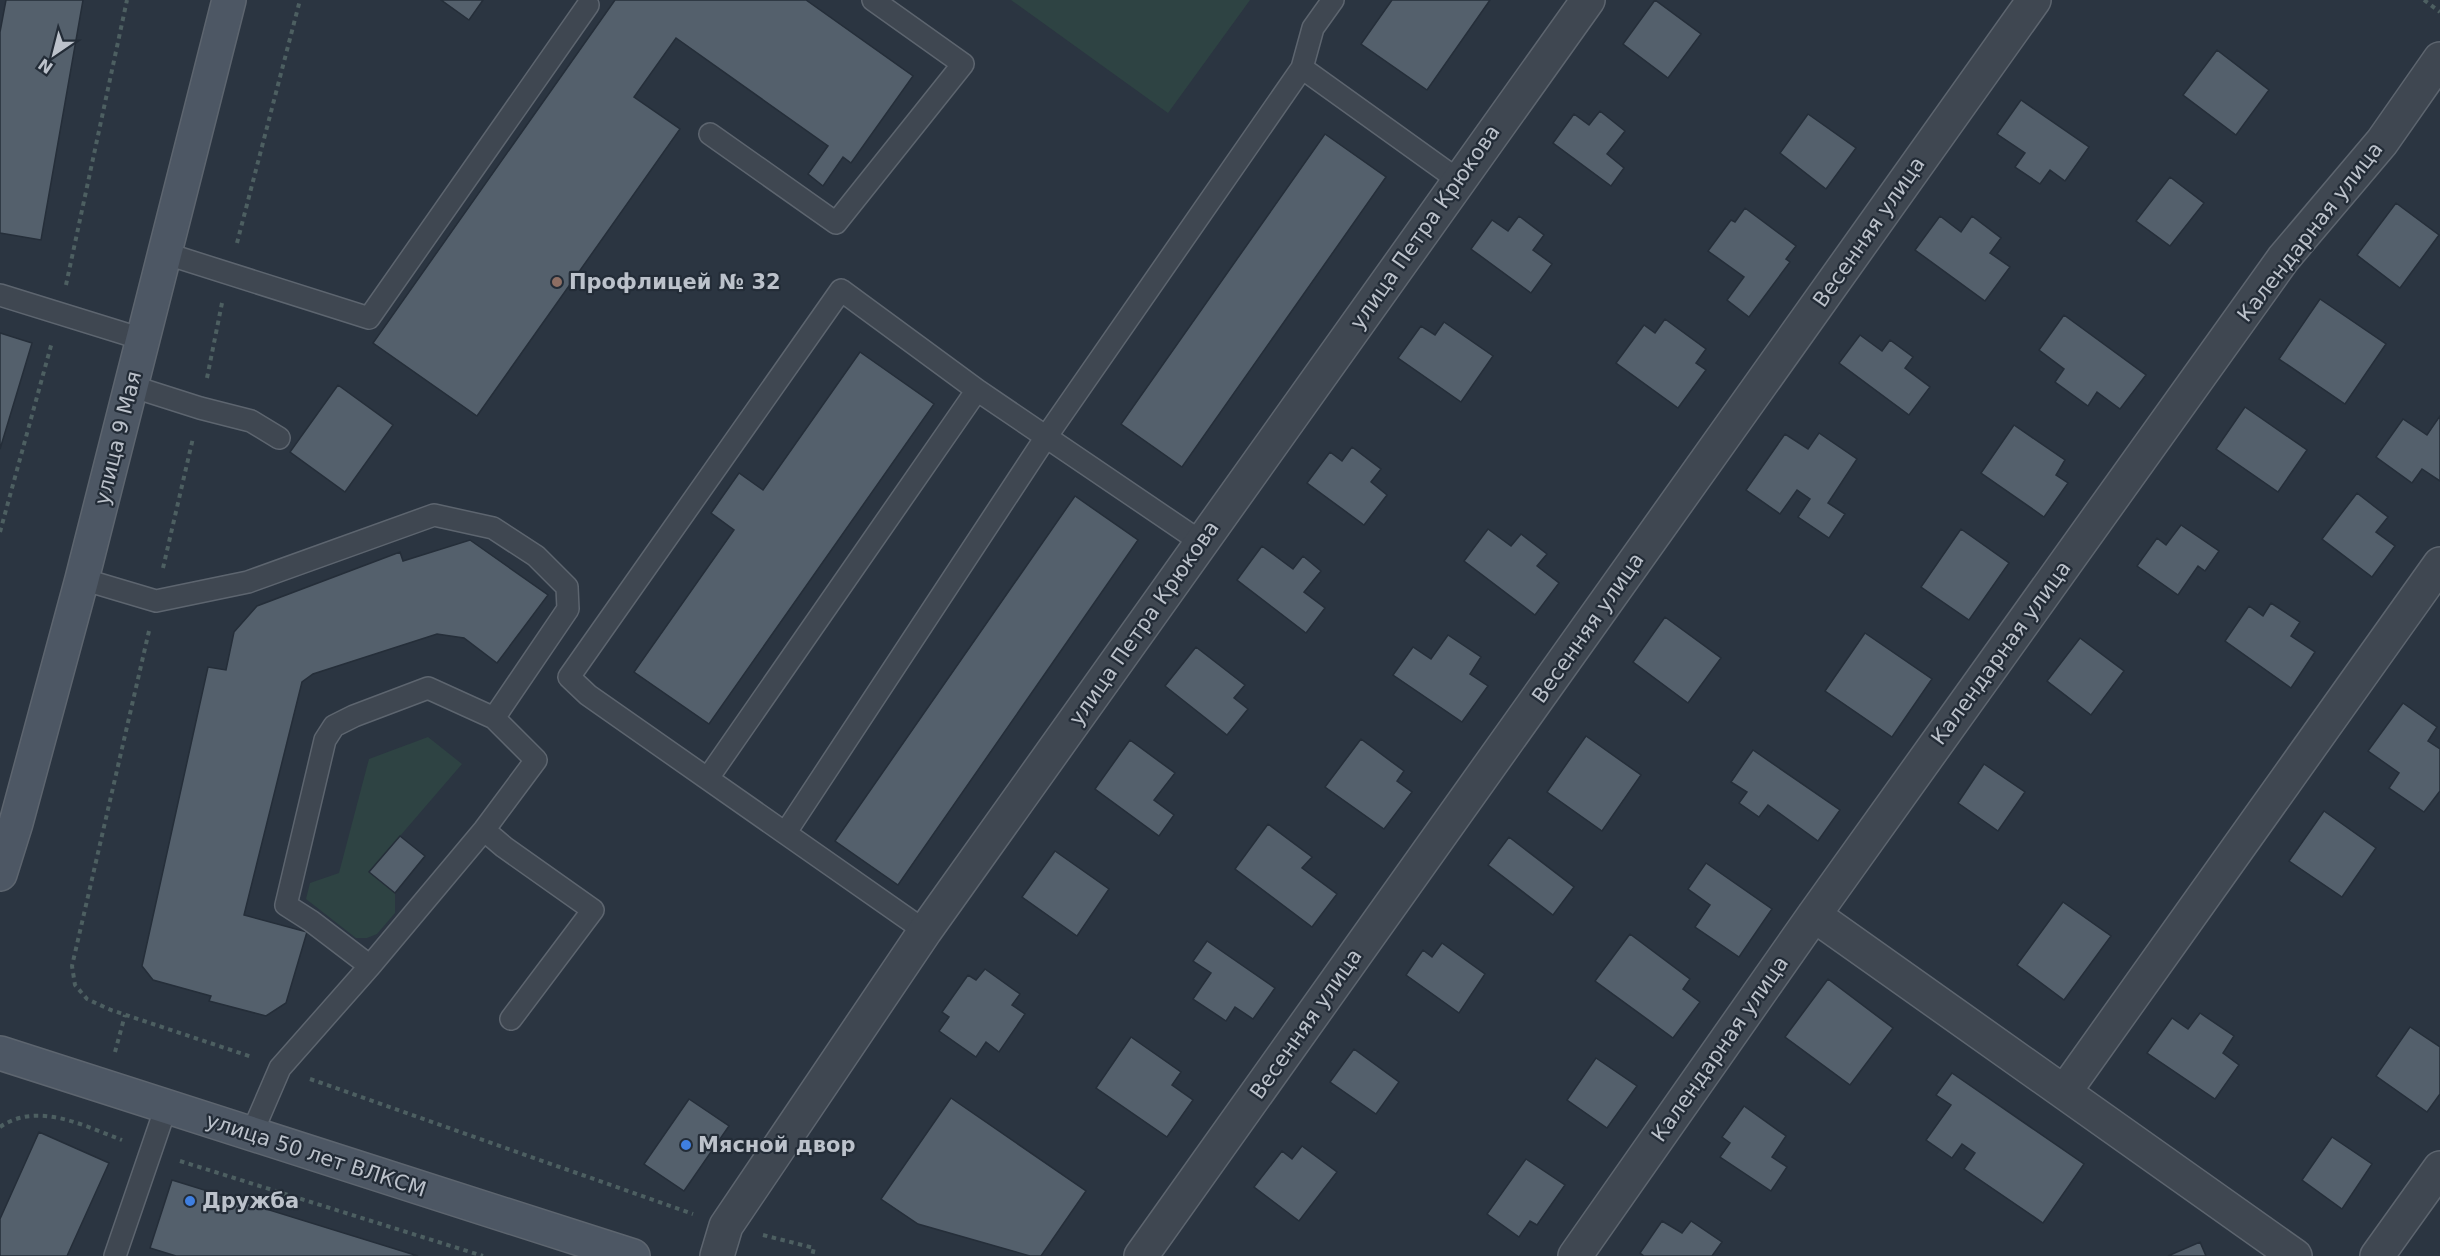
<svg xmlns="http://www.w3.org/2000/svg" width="2440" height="1256" font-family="'DejaVu Sans',sans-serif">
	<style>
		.green { fill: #2e4343 }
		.building { fill: #54606c; stroke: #252e39; stroke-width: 1.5 }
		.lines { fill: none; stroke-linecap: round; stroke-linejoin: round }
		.lane-casing { stroke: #5d656f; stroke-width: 24 }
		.street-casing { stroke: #5d656f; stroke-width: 36 }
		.secondary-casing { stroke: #5d656f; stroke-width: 36 }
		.path { stroke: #4d5f61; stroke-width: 4; stroke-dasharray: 4.5 4.5; stroke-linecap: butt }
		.lane { stroke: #3f4751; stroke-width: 21 }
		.street { stroke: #3f4751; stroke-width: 33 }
		.secondary { stroke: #4d5764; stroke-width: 33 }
		.education-dot { fill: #8d6e63; stroke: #232c37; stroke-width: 2 }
		.shop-dot { fill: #3f7fe0; stroke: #232c37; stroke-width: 2 }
		.labels { text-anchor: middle; stroke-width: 4.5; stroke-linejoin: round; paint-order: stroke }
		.street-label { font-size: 21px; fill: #bcc2cb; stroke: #232c37 }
		.poi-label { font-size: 21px; font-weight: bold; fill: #bcc2cb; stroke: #232c37; text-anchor: start }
	</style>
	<rect width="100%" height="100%" fill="#2b3541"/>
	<!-- green -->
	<path class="green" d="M1011,0H1250L1168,113Z
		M428,737L462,764L369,872L395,893V913L377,934L367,938H356L306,899L310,883L339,873L369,759Z"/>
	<!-- building -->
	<path class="building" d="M6,0H83L41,240L0,233V32Z
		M441,0H483L469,20Z
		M615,0H806L913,76L851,163L843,157L823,186L808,174L828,146L676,38L634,97L680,129L477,416L373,343Z
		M1392,0H1490L1427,90L1361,44Z
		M1655,0L1701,34L1668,78L1623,44Z
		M2217,50L2269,90L2236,135L2183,95Z
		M2021,100L2089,147L2065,181L2050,170L2040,184L2015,167L2025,153L1997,134Z
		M1600,111L1625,131L1607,154L1624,168L1611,186L1553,143L1574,114L1589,125Z
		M1808,114L1856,148L1826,189L1780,153Z
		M1325,134L1386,177L1182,467L1121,424Z
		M2170,177L2204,203L2170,246L2136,221Z
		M2396,203L2439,235L2400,288L2357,255Z
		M1745,208L1796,246L1786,259L1790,262L1749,317L1727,300L1744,277L1708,251L1731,220L1735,222Z
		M1519,216L1544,235L1533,250L1552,264L1531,293L1471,249L1492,220L1508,231Z
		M1940,216L1961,232L1972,216L2001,238L1990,253L2010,267L1985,301L1915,250Z
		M2320,299L2386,344L2345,404L2279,359Z
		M2064,315L2146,375L2120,409L2097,392L2088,406L2055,382L2064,369L2039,350Z
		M1665,319L1706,349L1696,363L1706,370L1678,408L1616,363L1644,325L1655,333Z
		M1444,322L1493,356L1461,402L1398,358L1421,326L1435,335Z
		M0,333L32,343L0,449Z
		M1860,335L1882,351L1890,340L1913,357L1905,368L1930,387L1909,415L1839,363Z
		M860,352L934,404L709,724L634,672L734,530L711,513L739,473L763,490Z
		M338,385L393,425L345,492L290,452Z
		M2245,407L2307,450L2278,492L2216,449Z
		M2440,416V481L2422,469L2412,483L2376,457L2403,419L2427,435Z
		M2014,425L2065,460L2056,475L2068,483L2044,517L1981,473Z
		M1819,433L1857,459L1828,503L1845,514L1829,538L1798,517L1810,499L1797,490L1780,514L1746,490L1785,434L1808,449Z
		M1352,447L1381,469L1371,482L1387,495L1364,525L1307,483L1330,452L1342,461Z
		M2357,493L2388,517L2376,532L2395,546L2372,577L2322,539Z
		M1075,496L1138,540L898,885L835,841Z
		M2181,525L2219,551L2205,571L2198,566L2178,595L2137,566L2157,538L2166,545Z
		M1488,529L1511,546L1521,534L1547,554L1537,566L1559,583L1535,615L1464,561Z
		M1961,529L2009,563L1969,620L1921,587Z
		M470,540L548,595L497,663L464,638L437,634L313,674L302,682L244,915L307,932L286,1003L266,1016L209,1001L211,996L153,980L142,966L208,667L226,670L234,632L257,606L400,552L403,561Z
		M1262,546L1293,569L1303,556L1321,571L1304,592L1325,608L1306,633L1237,580Z
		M2271,603L2300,622L2291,636L2315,652L2291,688L2225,641L2249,606L2263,616Z
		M1665,617L1721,658L1688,703L1633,662Z
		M1865,633L1932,679L1892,737L1825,691Z
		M1448,635L1481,657L1470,674L1488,686L1462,722L1393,675L1413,647L1431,659Z
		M2080,638L2124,671L2091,715L2047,681Z
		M1196,647L1245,685L1234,698L1248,709L1227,735L1165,686Z
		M2403,703L2437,727L2428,741L2440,749V791L2424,812L2389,788L2399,773L2368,751Z
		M1586,736L1641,775L1602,831L1547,792Z
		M1361,739L1404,771L1397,781L1412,792L1384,829L1325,787Z
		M1130,740L1175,773L1154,800L1174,815L1159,836L1095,789Z
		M1753,750L1840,810L1818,841L1768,805L1759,817L1739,803L1747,792L1731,782Z
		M1984,764L2025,792L1998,831L1958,803Z
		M2324,811L2376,848L2342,897L2289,861Z
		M1268,824L1312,857L1302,868L1337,894L1312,927L1235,869Z
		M400,836L425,856L395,893L369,872Z
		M1509,837L1574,887L1553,915L1488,865Z
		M1055,851L1109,889L1077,936L1022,897Z
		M1706,863L1772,909L1739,957L1695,927L1710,905L1688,889Z
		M2063,902L2111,936L2064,1000L2017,965Z
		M1630,934L1690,979L1683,989L1700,1002L1673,1038L1595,981Z
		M1207,941L1275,988L1253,1019L1235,1007L1226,1021L1193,999L1211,973L1193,961Z
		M1442,943L1485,974L1459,1013L1406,975L1423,950L1432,957Z
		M985,969L1020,994L1012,1005L1025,1014L999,1052L986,1042L976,1057L939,1031L949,1017L942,1012L968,975L976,980Z
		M1828,979L1893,1028L1850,1085L1785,1037Z
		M2200,1013L2234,1036L2223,1053L2239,1065L2215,1099L2147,1053L2172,1018L2188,1029Z
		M2410,1027L2440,1047V1094L2427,1112L2376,1076Z
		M1131,1037L1181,1072L1172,1085L1193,1100L1167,1137L1096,1088Z
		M1354,1049L1399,1082L1376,1114L1330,1082Z
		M1596,1058L1637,1086L1607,1128L1567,1100Z
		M1952,1073L2084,1164L2043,1223L1964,1169L1975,1153L1962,1144L1952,1158L1926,1140L1951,1105L1936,1095Z
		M951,1098L1086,1191L1041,1256H1030L918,1224L881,1199Z
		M689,1099L729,1126L684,1191L644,1164Z
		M1744,1106L1786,1136L1772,1157L1787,1167L1771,1191L1720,1157L1730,1143L1722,1137Z
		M39,1132L109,1163L67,1256H0V1219Z
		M2332,1137L2372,1164L2342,1209L2302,1180Z
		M1302,1146L1337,1172L1299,1221L1254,1187L1282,1151L1292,1159Z
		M1526,1159L1565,1185L1537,1225L1530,1221L1519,1237L1487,1214Z
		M172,1180L418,1256H176L150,1248Z
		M1662,1221L1682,1233L1691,1221L1722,1242L1712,1256H1644L1640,1253Z
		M2200,1242L2206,1256H2168Z"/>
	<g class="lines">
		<!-- lane casing -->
		<g class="lane-casing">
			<path id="lane" d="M1302,68L1313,28L1333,0
				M710,134L836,223L963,64L873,0
				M164,253L369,318L588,5
				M0,295L142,339
				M131,386L200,408L251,421L279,438
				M82,579L156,601L248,582L434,515L493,528L536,556L567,587L568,609L494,718
				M708,778L977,390
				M484,830L504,847L593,910L511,1019
				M786,832L1046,437L1302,68L1458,180
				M925,931L588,695L569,677L841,290L977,390L1201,542
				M252,1133L280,1068L370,966L484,830L536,760L494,718L428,688L354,716L334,726L325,740L286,905L311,921L370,966
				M115,1256L166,1107"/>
		</g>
		<!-- street casing -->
		<g class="street-casing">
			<path id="street" d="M1814,915L2295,1256
				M2065,1091L2440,564
				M717,1256L726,1226L925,931L1588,0
				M1141,1256L2034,0
				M1575,1256L1814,915L2283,259L2382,142L2440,59
				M2377,1256L2440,1168"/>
		</g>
		<!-- secondary casing -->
		<g class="secondary-casing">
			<path id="secondary" d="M0,874L16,823L82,579L229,0
				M0,1053L633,1256"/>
		</g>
		<!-- path -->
		<path class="path" d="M2424,0L2440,12
			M237,243L300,0
			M66,285L127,0
			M207,378L222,303
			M0,532L52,342
			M163,568L193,438
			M149,631L72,966L75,985L87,999L111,1010L252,1057
			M115,1052L125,1015
			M310,1079L693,1214
			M0,1127C38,1101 84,1126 122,1140
			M180,1161L483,1256
			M763,1235L814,1248L812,1256"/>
		<!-- lane -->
		<use href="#lane" class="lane"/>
		<!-- street -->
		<use href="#street" class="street"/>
		<!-- secondary -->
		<use href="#secondary" class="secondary"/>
	</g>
	<!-- markers -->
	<circle class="education-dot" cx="557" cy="282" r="6"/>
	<g class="shop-dot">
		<circle cx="686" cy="1145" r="6"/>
		<circle cx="190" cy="1201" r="6"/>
	</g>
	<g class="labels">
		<!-- street labels -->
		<g class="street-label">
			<text transform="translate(1425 227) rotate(-55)" y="7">улица Петра Крюкова</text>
			<text transform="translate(1869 232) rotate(-55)" y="7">Весенняя улица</text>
			<text transform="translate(2310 232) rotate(-52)" y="7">Календарная улица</text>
			<text transform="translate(118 438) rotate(-76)" y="7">улица 9 Мая</text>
			<text transform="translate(1144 623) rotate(-55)" y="7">улица Петра Крюкова</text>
			<text transform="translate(1588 628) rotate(-55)" y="7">Весенняя улица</text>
			<text transform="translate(2001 653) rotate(-54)" y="7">Календарная улица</text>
			<text transform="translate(1306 1024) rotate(-55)" y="7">Весенняя улица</text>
			<text transform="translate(1720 1049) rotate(-55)" y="7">Календарная улица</text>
			<text transform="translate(316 1155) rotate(18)" y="7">улица 50 лет ВЛКСМ</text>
		</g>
		<!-- poi labels -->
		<g class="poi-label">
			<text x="569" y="289">Профлицей № 32</text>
			<text x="698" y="1152">Мясной двор</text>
			<text x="202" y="1208">Дружба</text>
		</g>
	</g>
	<!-- north arrow -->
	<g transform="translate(54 54) rotate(215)" stroke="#232c37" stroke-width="4.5" paint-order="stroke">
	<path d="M0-4.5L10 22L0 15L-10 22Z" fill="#bcc2cb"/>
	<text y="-9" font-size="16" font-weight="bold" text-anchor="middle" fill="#bcc2cb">N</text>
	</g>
</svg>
